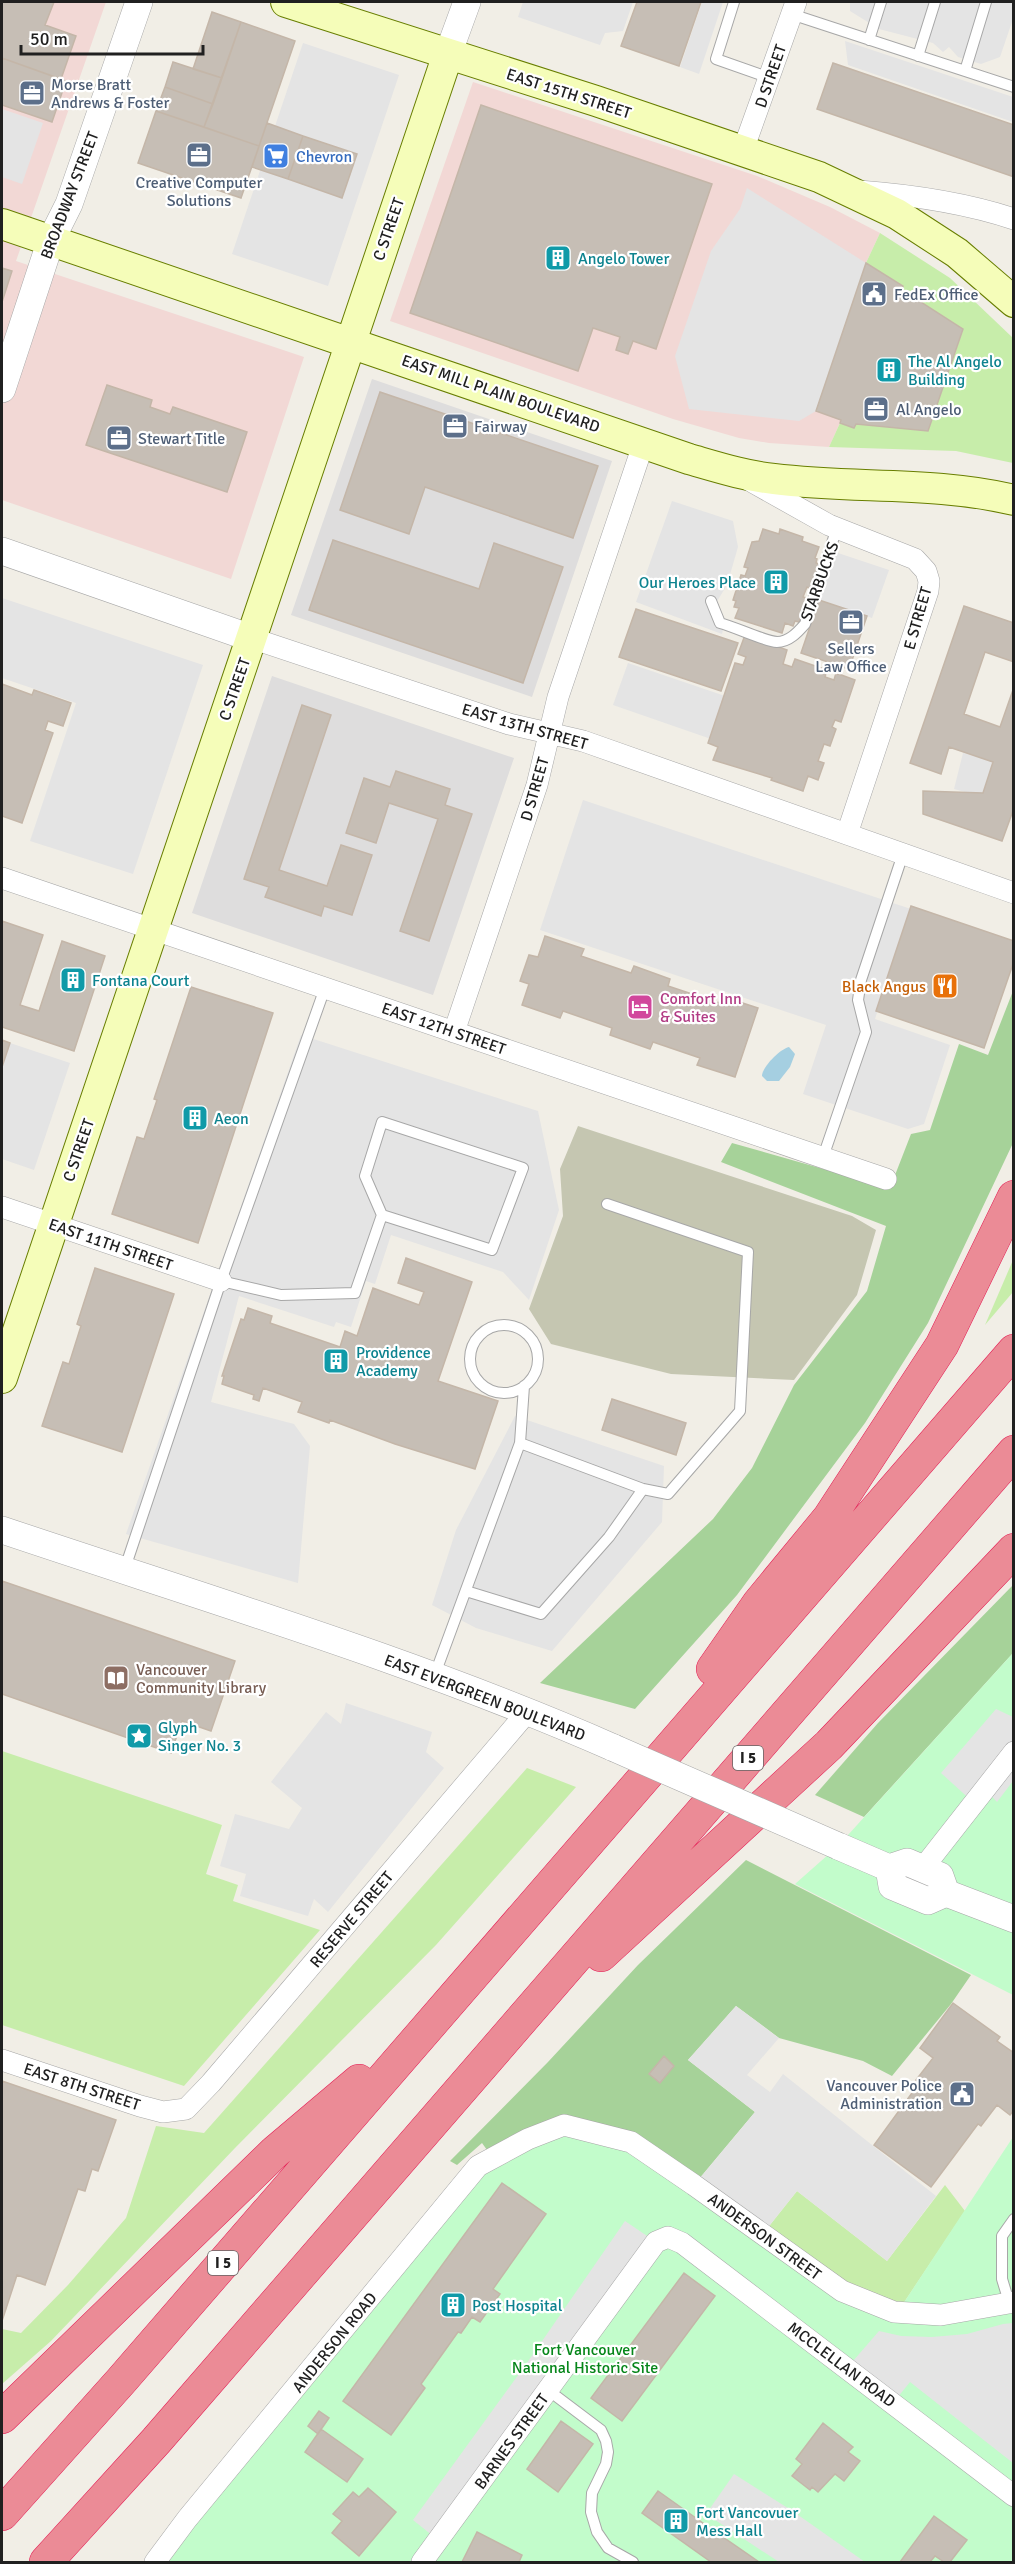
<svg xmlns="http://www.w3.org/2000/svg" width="1015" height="2564" font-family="Signika,sans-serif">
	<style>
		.residential { fill: #dedddd }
		.commercial { fill: #f2d8d5 }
		.construction { fill: #c5c6b1 }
		.grass { fill: #c7edaa }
		.forest { fill: #a6d299 }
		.park { fill: #c2fccb }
		.parking { fill: #e4e4e4 }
		.water { fill: #a5cfe1 }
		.building { fill: #c6beb5; stroke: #c4b6a8; stroke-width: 1.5 }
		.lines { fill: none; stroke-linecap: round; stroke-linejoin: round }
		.service-casing { stroke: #a7a7a7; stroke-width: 12 }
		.minor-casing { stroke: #a7a7a7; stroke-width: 22 }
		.tertiary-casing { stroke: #a7a7a7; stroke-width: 28 }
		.secondary-casing { stroke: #687e00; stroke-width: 32 }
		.motorway-casing { stroke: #e41e55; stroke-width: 34 }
		.service { stroke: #fff; stroke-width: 10 }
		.minor { stroke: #fff; stroke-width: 21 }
		.tertiary { stroke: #fff; stroke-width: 27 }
		.secondary { stroke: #f5fdb9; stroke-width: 30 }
		.motorway { stroke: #eb8b96; stroke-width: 33 }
		.tertiary-bridge-casing { stroke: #a7a7a7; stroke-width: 28; stroke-linecap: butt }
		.tertiary-bridge { stroke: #fff; stroke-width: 27 }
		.labels { text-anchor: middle; stroke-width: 4.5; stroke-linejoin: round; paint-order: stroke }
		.shield { fill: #fff; stroke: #636363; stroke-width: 1.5 }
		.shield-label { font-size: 15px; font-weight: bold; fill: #202020 }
		.street-label { font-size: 16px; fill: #202020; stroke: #fff }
		.service-label { font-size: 16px; fill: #4e5e75; stroke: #fff; text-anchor: start }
		.shop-label { font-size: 16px; fill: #366cbe; stroke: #fff; text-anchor: start }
		.culture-label { font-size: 16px; fill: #0d838f; stroke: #fff; text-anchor: start }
		.food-label { font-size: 16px; fill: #c56008; stroke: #fff; text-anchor: end }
		.hotel-label { font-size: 16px; fill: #b23c85; stroke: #fff; text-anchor: start }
		.education-label { font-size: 16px; fill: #785e54; stroke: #fff; text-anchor: start }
		.park-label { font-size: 16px; fill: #06861a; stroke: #fff }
	</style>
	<rect width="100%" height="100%" fill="#f1eee6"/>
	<!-- residential -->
	<path class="residential" d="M372,379L612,461L532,697L291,615Z
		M272,676L514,758L433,995L192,913Z"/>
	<!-- commercial -->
	<path class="commercial" d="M2,2H106L16,261L304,357L231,579L2,500Z
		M473,82L757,176L830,207L880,233L866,263L903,286L902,290L963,329L928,431L856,424L854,428L840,423L829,447L769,443L739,438L673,419L390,321Z"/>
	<!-- construction -->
	<path class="construction" d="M578,1126L852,1216L876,1230L857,1295L794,1380L671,1374L551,1344L529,1309L563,1216L560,1169Z"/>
	<!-- grass -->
	<path class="grass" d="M880,233L950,278L1013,338V463L956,451L829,447L840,423L854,428L856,424L928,431L963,330L902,290L903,286L866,263Z
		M1013,1260V1292L985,1325Z
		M2,1751L222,1825L206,1874L238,1885L233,1901L320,1930L184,2086L2,2025Z
		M527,1768L576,1787L436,1945L235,2148L51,2341L2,2384V2329L21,2333L68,2285L126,2218L156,2126L204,2133Z
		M945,2185L965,2211L897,2313L762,2235L797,2191L887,2261Z"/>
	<!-- forest -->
	<path class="forest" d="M1013,991V1143L928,1323L865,1423L737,1595L635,1709L540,1683L713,1519L752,1468L794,1385L867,1291L886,1226L721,1162L732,1143L890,1188L911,1134L930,1130L959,1044L988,1055Z
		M1013,1585V1653L864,1817L815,1795L878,1723Z
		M746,1860L971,1975L951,2004L892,2076L863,2061L779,2038L736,2006L688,2060L755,2112L694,2185L492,2157L482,2143L457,2165L450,2161L548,2062L638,1965Z"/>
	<!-- park -->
	<path class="park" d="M1013,1653V1995L795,1884L838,1846Z
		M564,2125L631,2142L762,2235L897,2313L1013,2137V2562H156L478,2166Z"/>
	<!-- parking -->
	<path class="parking" d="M523,2H633L623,31L605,33L600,45L518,17Z
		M702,2H723L699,74L680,67Z
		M850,2H1013L1014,16L1000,57L981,64L958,57L949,47L943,52L933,43L879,29L850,11Z
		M845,41L1013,97V122L848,65Z
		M303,43L399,75L328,286L232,254Z
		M2,109L43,123L22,184L2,177Z
		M747,188L866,263L816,411L799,421L689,409L675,356L711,251L740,209Z
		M672,501L733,521L738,547L727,585L716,603L725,622L722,634L636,602Z
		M835,552L889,570L872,618L819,600Z
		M2,598L203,665L133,874L30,841L76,703L2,678Z
		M628,663L725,696L711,739L613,705Z
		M963,753L1008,765L999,801L954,789Z
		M583,800L911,909L875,1019L950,1045L924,1124L908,1129L803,1094L826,1025L540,930Z
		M301,1035L538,1111L559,1210L529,1300L503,1272L391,1235L375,1284L366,1281L351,1327L336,1322L334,1327L239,1296L211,1402L294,1424L310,1446L298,1583L126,1534Z
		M10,1043L70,1063L34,1170L2,1159V1067Z
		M515,1416L664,1466L662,1522L552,1651L476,1628L432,1605L456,1530Z
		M346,1703L432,1732L426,1752L444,1768L328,1912L314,1899L308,1916L240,1896L246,1874L220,1866L235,1814L289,1829L302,1808L271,1782L326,1712L341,1724Z
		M996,1709L1013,1717V1781L997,1802L985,1789L974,1803L941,1773Z
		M736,2006L779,2038L747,2075L770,2092L783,2074L936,2196L887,2261L797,2191L762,2235L694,2185L755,2112L688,2060Z
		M625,2221L656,2242L438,2540L413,2520L529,2360Z
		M1013,2323V2463L910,2382L893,2403L847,2368L879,2331L901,2336L932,2337L967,2334L1003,2324Z
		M734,2474L791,2510L865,2562H779L706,2514Z"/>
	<!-- water -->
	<path class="water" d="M789,1047L795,1054L790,1067L779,1081H767L762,1076C762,1067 780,1049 789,1047Z"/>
	<!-- building -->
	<path class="building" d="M2,2H54L45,25L76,36L61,79L2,58Z
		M637,2H701L679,66L621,46Z
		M212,12L241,22L222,78L193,69Z
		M241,22L295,41L259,146L204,127Z
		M2,58L66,81L52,122L2,105Z
		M173,62L222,78L213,104L165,87Z
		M833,63L1014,125V177L817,109Z
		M165,87L213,104L204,127L156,111Z
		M481,105L712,184L656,349L633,341L628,354L616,350L620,337L593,328L578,371L410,313Z
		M156,111L259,146L241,198L138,163Z
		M267,123L303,136L288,179L252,167Z
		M303,136L357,154L342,198L288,179Z
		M866,263L903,286L902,290L963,329L928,431L856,424L854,428L840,423L841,420L816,411Z
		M2,268L12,271L2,302Z
		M107,385L152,400L150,407L170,414L173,407L247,432L227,492L86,445Z
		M380,392L598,466L573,538L425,487L409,534L340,510Z
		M763,529L779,534L780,529L803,537L802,541L819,547L815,558L817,559L816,563L819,564L811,589L807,587L803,597L807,598L799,622L795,621L793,626L785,623L782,633L735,618L739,608L734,607L736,601L733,600L741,575L745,576L748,568L744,567L752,542L759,541Z
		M333,540L479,589L494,543L563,567L523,683L309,610Z
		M819,600L867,616L849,669L801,653Z
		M964,606L1014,623V662L985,652L964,714L1000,727L1014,687V808L1002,841L923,814V791L983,793L993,762L949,747L941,774L910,763Z
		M636,609L738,643L721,691L619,657Z
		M745,635L787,650L783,664L792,667L795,659L827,670L825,677L834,680L836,673L855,680L841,722L835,720L832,727L836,729L830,746L824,744L818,761L824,763L818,780L808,776L803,791L771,780L772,778L713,760L718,747L708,743L735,663L743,665L746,657L738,654Z
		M2,684L32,695L34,690L71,703L63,726L48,721L45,730L53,733L22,823L2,816Z
		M302,705L331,715L279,870L327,886L341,845L372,855L352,915L324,906L321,916L265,897L269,887L244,879Z
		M396,771L450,789L445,805L472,814L429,941L400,931L438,819L389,803L376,843L346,833L364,778L390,787Z
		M911,906L1014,941V961L984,1048L876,1011Z
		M2,921L43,935L20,1005L39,1011L62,941L105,956L74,1051L2,1027Z
		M545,936L584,949L581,956L631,973L634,966L670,979L668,986L719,1003L721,996L758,1008L735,1077L697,1065L700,1058L653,1042L650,1049L610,1035L612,1028L563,1011L560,1018L522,1005L529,984L520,981L529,955L538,957Z
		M191,987L273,1013L198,1243L112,1214L137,1137L144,1139L157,1100L154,1099Z
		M2,1040L10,1043L2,1067Z
		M406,1258L472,1282L438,1381L498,1401L475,1469L395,1444L330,1420L329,1423L298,1412L302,1402L263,1388L259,1401L253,1399L254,1395L222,1384L224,1376H222L241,1319L244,1320L248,1308L272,1316L270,1323L340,1347L345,1331L357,1336L373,1288L419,1305L424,1292L398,1283Z
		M95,1268L174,1294L122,1452L42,1426L63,1362L69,1364L81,1326L77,1324Z
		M612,1399L686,1423L676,1455L602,1430Z
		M2,1581L235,1661L211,1731L182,1721L171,1753L2,1694Z
		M953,2003L1000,2037L997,2041L1014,2053V2110L1010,2115L997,2105L981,2126L978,2124L931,2187L874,2145L920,2082L916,2080L933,2058L920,2048Z
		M664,2056L674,2066L660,2083L649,2074Z
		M2,2081L116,2120L98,2171L92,2169L85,2191L78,2189L45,2285L17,2275L2,2321Z
		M502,2183L546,2214L493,2289L500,2294L480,2322L472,2317L461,2333L458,2332L421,2384L425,2388L391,2435L343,2401Z
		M684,2273L715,2296L622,2421L591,2398Z
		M319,2411L329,2418L318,2434L308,2426Z
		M561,2421L593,2444L558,2492L527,2469Z
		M823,2423L853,2447L848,2452L860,2461L844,2481L835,2474L818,2492L812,2487L810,2490L792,2476L802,2464L796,2459Z
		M321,2429L363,2459L347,2482L305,2452Z
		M368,2488L396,2512L359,2556L332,2533L342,2521L333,2514L353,2492L359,2497Z
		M658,2491L710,2528L759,2562H711L642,2513Z
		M934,2516L967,2540L950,2562H944L935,2556L930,2562H900Z
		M477,2532L522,2555L519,2562H462Z"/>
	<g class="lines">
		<!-- service casing -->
		<g class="service-casing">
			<path id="service" d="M734,2L716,59L770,78
				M791,14L1014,87
				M869,40L881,2
				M918,56L935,2
				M965,71L986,2
				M711,601L720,623C735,627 764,641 777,642C789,642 798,632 805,624L837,528
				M823,1157L866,1032L858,1000L861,980L903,854
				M607,1204L748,1252L740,1411L668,1494L643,1489
				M221,1281L281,1295L355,1293L382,1215L365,1176L382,1122L523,1168L492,1250L382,1215
				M470 1359a34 34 0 1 1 68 0a34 34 0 1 1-68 0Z
				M124,1571L221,1281L325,988
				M466,1591L541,1614L609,1537L643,1489L520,1443
				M435,1674L520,1443L524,1386
				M1009,2302L1002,2279V2236L1014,2219
				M548,2390L601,2430L606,2441L608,2452L606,2464L592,2493L591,2512L597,2532L608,2548L633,2562"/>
		</g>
		<!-- minor casing -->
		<g class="minor-casing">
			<path id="minor" d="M743,150L796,2
				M859,191C912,195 963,202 1014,219
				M747,479L829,525L915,559L926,571L929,581L928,591L847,834
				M251,638L509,724L583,741L1014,893
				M2,878L886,1179
				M454,1032L537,785L558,697L644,442
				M2,1207L221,1281
				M923,1868L1014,1752
				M2,2060L140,2106L163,2112L186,2109L211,2083L529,1710
				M155,2562L187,2519L478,2166L528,2139L564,2125L631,2142L694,2185L842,2291L894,2312L941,2315L1014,2302
				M422,2562L656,2242L668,2237L682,2243L1014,2496"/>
		</g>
		<!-- tertiary casing -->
		<g class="tertiary-casing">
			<path id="tertiary" d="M448,54L467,2
				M2,389L51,240L69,204L139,2
				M2,551L251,638
				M2,1530C207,1599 416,1661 614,1748
				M838,1846L889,1868L907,1862L940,1876L946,1893
				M889,1868L892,1886L928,1901L946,1893L1014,1919"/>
		</g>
		<!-- secondary casing -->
		<g class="secondary-casing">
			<path id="secondary" d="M286,2L596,101L819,177L897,214L957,253L1014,302
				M2,224L689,459C717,467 745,476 774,479C854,489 935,481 1014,500
				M2,1378L448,54"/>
		</g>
		<!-- motorway casing -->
		<g class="motorway-casing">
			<path id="motorway" d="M713,1669L759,1603L829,1518L942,1345L1014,1197
				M601,1955L829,1745L1014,1550
				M2,2417L275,2152L359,2081
				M2,2514L121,2381L1014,1351
				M46,2562L156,2441L1014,1452"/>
		</g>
		<!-- service -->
		<use href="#service" class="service"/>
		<!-- minor -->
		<use href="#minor" class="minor"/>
		<!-- tertiary -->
		<use href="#tertiary" class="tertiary"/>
		<!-- secondary -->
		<use href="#secondary" class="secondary"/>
		<!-- motorway -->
		<use href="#motorway" class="motorway"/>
		<!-- tertiary-bridge casing -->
		<g class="tertiary-bridge-casing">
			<path id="tertiary-bridge" d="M614,1748L838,1846"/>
		</g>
		<!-- tertiary-bridge -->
		<use href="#tertiary-bridge" class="tertiary-bridge"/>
	</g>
	<!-- icons -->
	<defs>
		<g id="office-square" transform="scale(1.35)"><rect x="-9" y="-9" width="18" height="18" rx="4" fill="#5c6f8a" stroke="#fff"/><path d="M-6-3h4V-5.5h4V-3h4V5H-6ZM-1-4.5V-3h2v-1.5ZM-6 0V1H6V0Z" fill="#fff"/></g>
		<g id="supermarket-square" transform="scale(1.35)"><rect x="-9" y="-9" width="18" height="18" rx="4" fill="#3f7fe0" stroke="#fff"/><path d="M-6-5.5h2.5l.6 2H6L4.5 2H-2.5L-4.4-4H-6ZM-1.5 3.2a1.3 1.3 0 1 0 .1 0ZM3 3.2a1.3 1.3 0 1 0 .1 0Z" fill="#fff"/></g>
		<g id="building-square" transform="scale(1.35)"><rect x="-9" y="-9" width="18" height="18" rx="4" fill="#0f9aa8" stroke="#fff"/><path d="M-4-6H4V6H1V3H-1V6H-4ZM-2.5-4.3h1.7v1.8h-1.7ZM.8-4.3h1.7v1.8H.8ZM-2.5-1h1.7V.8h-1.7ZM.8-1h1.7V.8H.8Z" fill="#fff"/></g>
		<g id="civic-square" transform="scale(1.35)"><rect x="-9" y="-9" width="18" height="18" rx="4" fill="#5c6f8a" stroke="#fff"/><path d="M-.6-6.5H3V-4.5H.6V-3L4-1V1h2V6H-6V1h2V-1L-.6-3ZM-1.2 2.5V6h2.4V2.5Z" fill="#fff"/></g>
		<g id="restaurant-square" transform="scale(1.35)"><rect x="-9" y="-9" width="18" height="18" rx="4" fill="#e8710a" stroke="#fff"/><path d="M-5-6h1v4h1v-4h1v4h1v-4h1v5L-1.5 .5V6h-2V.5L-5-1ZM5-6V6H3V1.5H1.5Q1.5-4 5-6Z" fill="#fff"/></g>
		<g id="hotel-square" transform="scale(1.35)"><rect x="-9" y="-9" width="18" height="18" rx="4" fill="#d1479c" stroke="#fff"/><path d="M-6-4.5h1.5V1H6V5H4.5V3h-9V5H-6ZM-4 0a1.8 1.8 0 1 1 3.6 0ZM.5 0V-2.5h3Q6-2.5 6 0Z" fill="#fff"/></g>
		<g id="library-square" transform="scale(1.35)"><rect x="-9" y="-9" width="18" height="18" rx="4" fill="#8d6e63" stroke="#fff"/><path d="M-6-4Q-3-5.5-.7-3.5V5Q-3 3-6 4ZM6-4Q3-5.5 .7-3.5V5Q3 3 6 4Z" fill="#fff"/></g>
		<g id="sight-square" transform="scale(1.35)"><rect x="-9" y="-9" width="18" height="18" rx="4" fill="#0f9aa8" stroke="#fff"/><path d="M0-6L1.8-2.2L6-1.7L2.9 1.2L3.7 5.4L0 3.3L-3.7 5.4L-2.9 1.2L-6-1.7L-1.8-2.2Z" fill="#fff"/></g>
	</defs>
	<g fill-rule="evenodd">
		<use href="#office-square" x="32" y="93"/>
		<use href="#office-square" x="199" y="155"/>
		<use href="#supermarket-square" x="276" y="156"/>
		<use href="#building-square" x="558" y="258"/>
		<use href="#civic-square" x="874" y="294"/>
		<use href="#building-square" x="889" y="370"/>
		<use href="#office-square" x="876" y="409"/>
		<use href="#office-square" x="455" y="426"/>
		<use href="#office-square" x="119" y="438"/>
		<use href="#building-square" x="776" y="582"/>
		<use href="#office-square" x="851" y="622"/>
		<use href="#building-square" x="73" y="980"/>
		<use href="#restaurant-square" x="945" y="986"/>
		<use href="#hotel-square" x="640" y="1007"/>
		<use href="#building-square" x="195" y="1118"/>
		<use href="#building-square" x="336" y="1361"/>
		<use href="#library-square" x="116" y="1678"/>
		<use href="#sight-square" x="139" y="1736"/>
		<use href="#civic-square" x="962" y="2094"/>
		<use href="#building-square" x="453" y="2305"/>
		<use href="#building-square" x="676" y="2521"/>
	</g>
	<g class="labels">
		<!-- shield labels -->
		<g class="shield">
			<rect x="733" y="1746" width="30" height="24" rx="4.5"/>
			<rect x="208" y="2251" width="30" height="24" rx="4.5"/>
		</g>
		<g class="shield-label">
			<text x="748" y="1763">I 5</text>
			<text x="223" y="2268">I 5</text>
		</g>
		<!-- street labels -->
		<g class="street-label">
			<text transform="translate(770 76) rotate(-71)" y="6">D STREET</text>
			<text transform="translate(569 93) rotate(18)" y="6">EAST 15TH STREET</text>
			<text transform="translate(69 195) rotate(-69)" y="6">BROADWAY STREET</text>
			<text transform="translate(388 229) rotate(-71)" y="6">C STREET</text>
			<text transform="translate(501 393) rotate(19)" y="6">EAST MILL PLAIN BOULEVARD</text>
			<text transform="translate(819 581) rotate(-70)" y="6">STARBUCKS</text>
			<text transform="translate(917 618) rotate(-74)" y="6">E STREET</text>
			<text transform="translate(234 689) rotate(-71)" y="6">C STREET</text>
			<text transform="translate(525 726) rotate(16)" y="6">EAST 13TH STREET</text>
			<text transform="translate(534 789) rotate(-74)" y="6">D STREET</text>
			<text transform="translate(444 1028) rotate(19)" y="6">EAST 12TH STREET</text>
			<text transform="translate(78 1150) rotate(-71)" y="6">C STREET</text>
			<text transform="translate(111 1244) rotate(19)" y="6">EAST 11TH STREET</text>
			<text transform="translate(485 1697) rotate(21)" y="6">EAST EVERGREEN BOULEVARD</text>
			<text transform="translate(351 1919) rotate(-50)" y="6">RESERVE STREET</text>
			<text transform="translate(82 2086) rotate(18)" y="6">EAST 8TH STREET</text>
			<text transform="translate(765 2236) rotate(36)" y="6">ANDERSON STREET</text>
			<text transform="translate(334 2342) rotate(-51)" y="6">ANDERSON ROAD</text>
			<text transform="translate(842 2364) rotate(37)" y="6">MCCLELLAN ROAD</text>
			<text transform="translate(511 2441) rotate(-54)" y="6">BARNES STREET</text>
		</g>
		<!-- service labels -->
		<g class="service-label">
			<text x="51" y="90">Morse Bratt<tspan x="51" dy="18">Andrews &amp; Foster</tspan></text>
			<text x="199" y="188" text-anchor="middle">Creative Computer<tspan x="199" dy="18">Solutions</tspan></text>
			<text x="894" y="300">FedEx Office</text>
			<text x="896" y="415">Al Angelo</text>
			<text x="474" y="432">Fairway</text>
			<text x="138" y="444">Stewart Title</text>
			<text x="851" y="654" text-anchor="middle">Sellers<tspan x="851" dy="18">Law Office</tspan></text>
			<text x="942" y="2091" text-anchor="end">Vancouver Police<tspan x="942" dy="18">Administration</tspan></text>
		</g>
		<!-- shop labels -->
		<g class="shop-label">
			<text x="296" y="162">Chevron</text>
		</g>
		<!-- culture labels -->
		<g class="culture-label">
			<text x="578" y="264">Angelo Tower</text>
			<text x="908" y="367">The Al Angelo<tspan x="908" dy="18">Building</tspan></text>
			<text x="756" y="588" text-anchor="end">Our Heroes Place</text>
			<text x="92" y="986">Fontana Court</text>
			<text x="214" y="1124">Aeon</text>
			<text x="356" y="1358">Providence<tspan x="356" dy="18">Academy</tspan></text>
			<text x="158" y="1733">Glyph<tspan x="158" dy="18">Singer No. 3</tspan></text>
			<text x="472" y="2311">Post Hospital</text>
			<text x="696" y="2518">Fort Vancovuer<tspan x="696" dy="18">Mess Hall</tspan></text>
		</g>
		<!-- food labels -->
		<g class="food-label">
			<text x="926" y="992">Black Angus</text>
		</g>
		<!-- hotel labels -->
		<g class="hotel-label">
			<text x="660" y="1004">Comfort Inn<tspan x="660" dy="18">&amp; Suites</tspan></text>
		</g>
		<!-- education labels -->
		<g class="education-label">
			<text x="136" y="1675">Vancouver<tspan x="136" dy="18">Community Library</tspan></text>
		</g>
		<!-- park labels -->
		<g class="park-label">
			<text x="585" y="2355">Fort Vancouver<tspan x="585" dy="18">National Historic Site</tspan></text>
		</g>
	</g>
	<!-- border -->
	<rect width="1015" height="2564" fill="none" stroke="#202020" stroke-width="6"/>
	<!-- scale -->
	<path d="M21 45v9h182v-9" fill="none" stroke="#202020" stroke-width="3"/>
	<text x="30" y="45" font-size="18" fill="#202020" stroke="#ffffff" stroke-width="4.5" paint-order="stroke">50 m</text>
</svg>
